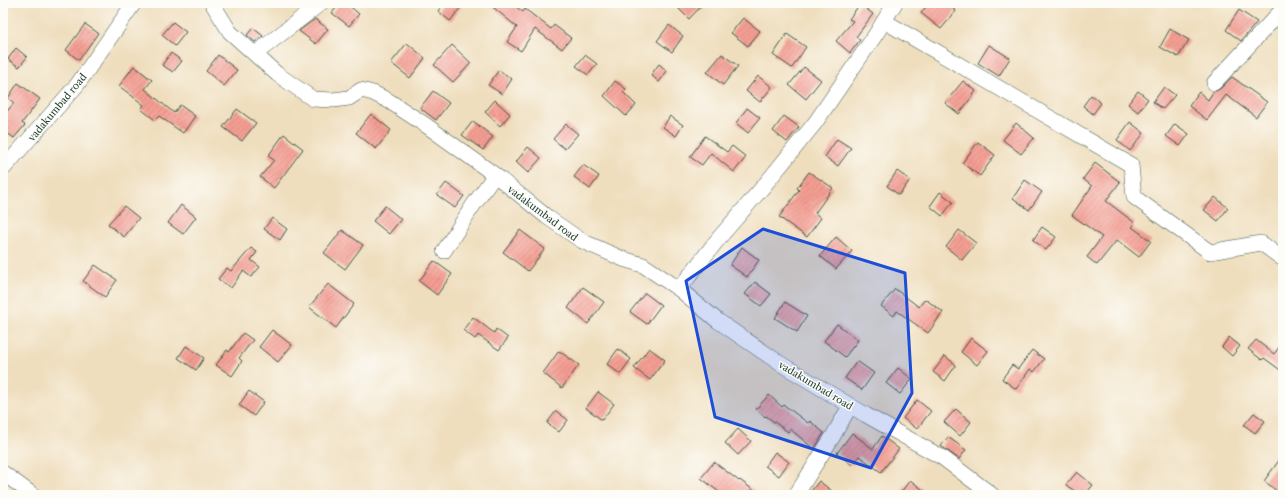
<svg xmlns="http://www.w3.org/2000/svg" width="1286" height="498" font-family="'Libre Caslon Text',serif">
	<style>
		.building { fill: url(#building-hatch) }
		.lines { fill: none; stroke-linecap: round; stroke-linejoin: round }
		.minor-casing { stroke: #3e5549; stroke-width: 16 }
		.minor { stroke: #fff; stroke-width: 15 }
		.marked { fill: #1d4ed8; fill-opacity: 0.2; stroke: #1d4ed8; stroke-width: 3; stroke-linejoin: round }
		.labels { text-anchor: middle; stroke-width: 3; stroke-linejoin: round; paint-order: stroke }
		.street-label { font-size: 10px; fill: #1f3d34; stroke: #fdfcf7 }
	</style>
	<defs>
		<pattern id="building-hatch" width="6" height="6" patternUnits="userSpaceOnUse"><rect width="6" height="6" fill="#f59e93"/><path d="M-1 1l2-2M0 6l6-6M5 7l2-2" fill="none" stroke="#c68279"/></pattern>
	</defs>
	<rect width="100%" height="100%" fill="#fdfcf7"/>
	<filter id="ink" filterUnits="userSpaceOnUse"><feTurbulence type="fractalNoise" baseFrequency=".025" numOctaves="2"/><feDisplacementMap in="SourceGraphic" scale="8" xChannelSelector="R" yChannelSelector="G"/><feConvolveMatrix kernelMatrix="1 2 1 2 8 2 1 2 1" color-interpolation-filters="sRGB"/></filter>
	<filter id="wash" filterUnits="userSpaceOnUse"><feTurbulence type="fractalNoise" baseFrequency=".012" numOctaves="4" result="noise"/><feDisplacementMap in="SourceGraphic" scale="16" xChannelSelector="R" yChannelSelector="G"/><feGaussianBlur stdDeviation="0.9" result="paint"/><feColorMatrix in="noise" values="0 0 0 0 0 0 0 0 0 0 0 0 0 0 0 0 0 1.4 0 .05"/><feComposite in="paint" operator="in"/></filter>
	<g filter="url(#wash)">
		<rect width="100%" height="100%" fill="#efdebd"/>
		<g id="blocks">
			<!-- building -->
			<path class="building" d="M340,3H346L359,14L349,26L332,13Z
				M444,3H464L450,21L438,11Z
				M488,3H511L523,12L525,9L551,29L554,25L571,38L562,49L535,29L521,51L507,42L517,27Z
				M683,3H704L689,19L678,8Z
				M929,3H946L956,11L941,29L921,13Z
				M860,4L873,14L856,37L860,40L850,53L836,41L853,21L849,19Z
				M1239,10L1257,22L1241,41L1226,30Z
				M743,18L760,31L748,46L731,33Z
				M315,19L328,29L316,44L299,31Z
				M173,22L186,32L175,46L162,35Z
				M85,24L98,33L79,60L66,50Z
				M669,25L683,36L672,52L657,41Z
				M253,28L263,36L255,42L247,35Z
				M1170,29L1189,40L1178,57L1160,47Z
				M787,34L806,47L792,68L773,55Z
				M407,43L425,58L410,78L391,63Z
				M452,45L471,63L453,82L434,65Z
				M989,45L1010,58L999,76L978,63Z
				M16,48L27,57L19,67L8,59Z
				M171,53L182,61L173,72L162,65Z
				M722,54L738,66L723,85L707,72Z
				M218,55L237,70L224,86L206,71Z
				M585,55L597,64L588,75L576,66Z
				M659,64L667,71L659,82L651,75Z
				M134,66L152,80L145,89L174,113L180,105L195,116L183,133L159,116L155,120L141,109L144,105L119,86Z
				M804,67L821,80L806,99L789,85Z
				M499,70L512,79L502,94L488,85Z
				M758,76L772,87L760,102L746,91Z
				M1232,77L1267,102L1256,117L1226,95L1207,120L1189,106L1199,92L1208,100L1213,92L1220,89Z
				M615,81L626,89L623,92L636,105L626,116L604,96Z
				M963,81L976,91L959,114L945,103Z
				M18,83L40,99L22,123L25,125L14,138L3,130V116L14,103L8,98Z
				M1164,87L1175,95L1163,109L1153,102Z
				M433,91L449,103L436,120L420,108Z
				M1138,91L1148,99L1138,112L1128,104Z
				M1091,95L1101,103L1093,114L1083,106Z
				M495,100L510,114L500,126L485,112Z
				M747,108L760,118L748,133L736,123Z
				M237,109L256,123L242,141L223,127Z
				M371,114L391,130L376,149L356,133Z
				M670,116L683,125L676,136L663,127Z
				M784,116L799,127L787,142L773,131Z
				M473,121L493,137L483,150L462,135Z
				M1130,122L1144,133L1130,151L1117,140Z
				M1016,123L1034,138L1021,154L1003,140Z
				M566,124L578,134L565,149L553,139Z
				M1175,124L1189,134L1180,146L1166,136Z
				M284,134L303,149L274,188L260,177L274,160L268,156Z
				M705,136L727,152L732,146L746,157L734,172L711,153L702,165L690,157Z
				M837,139L851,148L838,166L825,157Z
				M978,142L995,155L980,176L962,163Z
				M528,147L541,158L528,173L516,162Z
				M1095,163L1120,182L1106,201L1135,223L1132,227L1151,241L1139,257L1117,240L1097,265L1087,257L1102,237L1072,215L1092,186L1083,179Z
				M583,165L599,176L590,189L574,177Z
				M897,171L910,180L899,195L887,186Z
				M809,172L833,188L815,213L821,218L807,237L779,217L799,190L797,188Z
				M1025,180L1042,192L1029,210L1013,198Z
				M446,183L464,196L455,208L437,195Z
				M940,192L953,202L942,216L930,206Z
				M1215,197L1228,208L1218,221L1204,210Z
				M181,205L196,217L183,234L168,223Z
				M124,206L139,218L124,237L108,224Z
				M385,206L401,219L389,234L373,221Z
				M272,218L287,229L280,240L264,229Z
				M1042,227L1056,237L1046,250L1033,240Z
				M342,230L363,245L345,269L324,253Z
				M520,230L545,249L528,271L503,252Z
				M959,230L976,243L962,260L946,247Z
				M836,237L852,251L836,269L820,256Z
				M742,247L759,260L747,277L730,265Z
				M251,248L257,252L251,260L260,267L251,277L243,271L231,288L218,279L227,268L231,271Z
				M434,261L452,274L437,295L419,281Z
				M95,265L117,280L105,297L83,281Z
				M755,282L771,294L761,306L745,294Z
				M328,284L354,304L336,328L309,307Z
				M583,287L604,302L588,324L568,308Z
				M895,289L919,307L925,299L943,312L928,333L897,311L894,316L881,306Z
				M645,293L661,305L647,324L630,312Z
				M785,302L807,316L797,332L775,318Z
				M473,317L494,333L496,329L508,338L499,350L478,335L475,339L463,330Z
				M837,324L858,340L845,357L824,341Z
				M272,330L292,345L278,362L259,347Z
				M243,333L253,340L239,358L242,361L232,376L216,365L227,350L229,352Z
				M1229,337L1240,346L1232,356L1222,347Z
				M971,338L988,351L977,365L961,352Z
				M1256,340L1274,354L1283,342V372L1264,358L1262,360L1248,349Z
				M186,346L204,358L196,370L178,358Z
				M649,348L665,360L650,380L634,368Z
				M618,349L631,359L620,374L607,364Z
				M1032,350L1044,359L1034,372L1030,369L1016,389L1002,379L1012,365L1018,369Z
				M559,351L579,365L562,388L543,373Z
				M945,356L956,365L945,381L933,372Z
				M857,361L874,373L862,390L845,378Z
				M898,368L912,379L900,394L886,383Z
				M249,391L264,402L254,416L239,405Z
				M598,392L614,404L602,420L586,408Z
				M769,395L782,407L784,405L808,423L810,421L824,433L814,449L790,429L788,432L766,416L765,417L756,409Z
				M917,400L931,411L917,429L903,418Z
				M956,409L971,422L960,436L944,422Z
				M556,411L568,420L559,432L547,423Z
				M1254,413L1265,421L1255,433L1244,425Z
				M738,429L751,441L738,455L725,443Z
				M852,433L873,449L882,436L899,449L881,472L859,456L852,465L837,453Z
				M948,437L966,450L959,459L941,446Z
				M775,452L789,462L779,476L765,466Z
				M1283,455V495H1282L1264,481Z
				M714,462L739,481L740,480L760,495H723L701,478Z
				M1077,472L1093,485L1085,495H1080L1066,485Z
				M910,480L930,495H899Z
				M819,481L837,495H808Z"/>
		</g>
	</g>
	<g filter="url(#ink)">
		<use href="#blocks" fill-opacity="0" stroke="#3e5549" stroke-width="1"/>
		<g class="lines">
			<!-- minor casing -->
			<g class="minor-casing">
				<path id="minor" d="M212,3L230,32L277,74L313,99L333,100L349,98L361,90L373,93L389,101L427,126L495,175L547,217L582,241L623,259L643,265L679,289L718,321L781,364L866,415L943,458L992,495
					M884,21L1131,165L1134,197L1210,252L1261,243L1283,259
					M255,54L321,3
					M1214,83L1283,9
					M3,169L77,85L134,3
					M444,251L472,207L495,175
					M679,289L719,238L763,187L815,123L876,34L895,3
					M3,473L33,495
					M796,495L833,436L850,406"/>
			</g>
			<!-- minor -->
			<use href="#minor" class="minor"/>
		</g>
	</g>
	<!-- marked area -->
	<path class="marked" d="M763,229L905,273L912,393L871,468L715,417L686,281Z"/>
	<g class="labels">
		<!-- street labels -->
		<g class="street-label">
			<text transform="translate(57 107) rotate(-50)" y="4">vadakumbad road</text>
			<text transform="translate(543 213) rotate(37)" y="4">vadakumbad road</text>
			<text transform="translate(816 385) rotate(31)" y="4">vadakumbad road</text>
		</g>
	</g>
	<!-- margin -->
	<rect width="1286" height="498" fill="none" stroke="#fdfcf7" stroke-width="16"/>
</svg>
